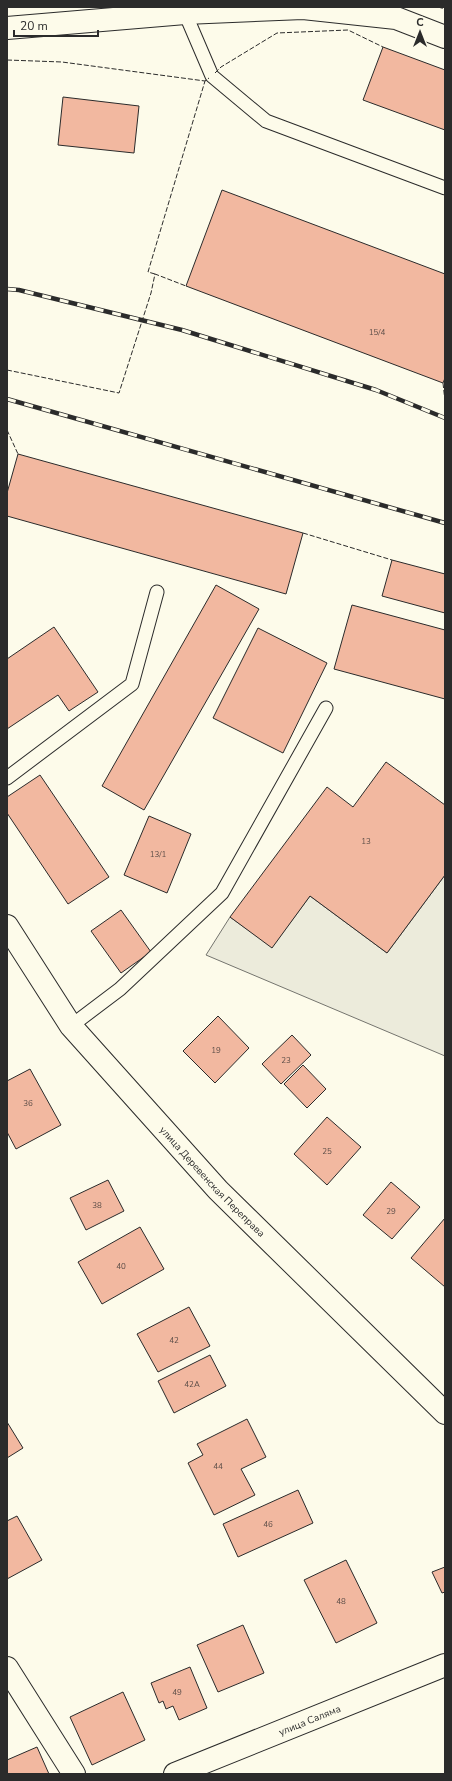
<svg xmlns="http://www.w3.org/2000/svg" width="452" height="1781" font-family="'Nunito Sans',sans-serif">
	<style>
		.green { fill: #ecebdb; stroke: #74746e }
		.building { fill: #f2b8a0; stroke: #2b2b2b }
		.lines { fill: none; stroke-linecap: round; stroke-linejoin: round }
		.lane-casing { stroke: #2b2b2b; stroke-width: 15 }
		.street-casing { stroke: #2b2b2b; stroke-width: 24 }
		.secondary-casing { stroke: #2b2b2b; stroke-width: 24 }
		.lane { stroke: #fdfbea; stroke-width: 13 }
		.street { stroke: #fdfbea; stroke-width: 22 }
		.secondary { stroke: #fdfbea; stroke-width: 22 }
		.rail-casing { stroke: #2b2b2b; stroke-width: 4.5 }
		.rail { stroke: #fdfbea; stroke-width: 3; stroke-dasharray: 9; stroke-linecap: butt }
		.fence { stroke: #2b2b2b; stroke-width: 1; stroke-dasharray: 5 2; stroke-linecap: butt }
		.labels { text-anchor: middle; stroke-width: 3; stroke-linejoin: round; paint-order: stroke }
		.number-label { font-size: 8px; fill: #5d4e48 }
		.street-label { font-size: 10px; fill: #2b2b2b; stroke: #fdfbea }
	</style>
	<rect width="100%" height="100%" fill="#fdfbea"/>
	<!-- green -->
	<path class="green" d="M445,875V1056L206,955L230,917L272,947L310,896L387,953Z"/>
	<!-- building -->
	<path class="building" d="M383,47L445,70V130L363,100Z
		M63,97L139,106L134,153L58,145Z
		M222,190L445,274V378L443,383L186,286Z
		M18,454L303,533L286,594L7,516V493Z
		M392,560L445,574V613L382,596Z
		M216,585L259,609L144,810L102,786Z
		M352,605L445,630V699L334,669Z
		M54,627L98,692L69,711L58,695L7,729V659Z
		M258,628L327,663L283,753L213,718Z
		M386,762L445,805V875L387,953L310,896L272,948L230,917L327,787L353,807Z
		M40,775L109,877L68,904L7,813V797Z
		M149,816L191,834L167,893L124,875Z
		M121,910L151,952L121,973L91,931Z
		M218,1016L249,1048L215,1083L183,1051Z
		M292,1035L311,1055L281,1084L262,1064Z
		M303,1065L326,1089L307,1108L284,1084Z
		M30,1069L61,1125L16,1149L7,1132V1081Z
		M327,1117L361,1147L327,1185L294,1154Z
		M108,1180L124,1211L86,1230L70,1198Z
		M391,1182L420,1207L392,1239L363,1215Z
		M445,1218V1287L411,1258Z
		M140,1227L164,1269L102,1304L78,1262Z
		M189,1307L210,1346L158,1372L137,1334Z
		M210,1355L226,1386L174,1413L158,1381Z
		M247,1419L266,1457L241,1469L255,1495L214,1515L188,1463L203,1455L197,1444Z
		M7,1422L23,1448L7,1458Z
		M298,1490L313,1523L238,1557L223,1524Z
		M17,1516L42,1560L7,1579V1521Z
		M346,1560L377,1623L336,1643L304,1580Z
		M445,1567V1592L442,1593L432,1572Z
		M243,1625L264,1673L218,1692L197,1645Z
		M190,1667L207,1708L179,1720L173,1706L166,1709L163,1701L159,1703L151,1683Z
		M123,1692L145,1740L92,1765L70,1717Z
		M37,1747L49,1774H7V1760Z"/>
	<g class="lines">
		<!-- lane casing -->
		<g class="lane-casing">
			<path id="lane" d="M185,13L212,76L266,121L445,188
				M7,778L132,684L157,592
				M71,1026L120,989L222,893L326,708"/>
		</g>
		<!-- street casing -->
		<g class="street-casing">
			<g id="street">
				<path d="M7,28L185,13L303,8L396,18L445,37"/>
				<path id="s1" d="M7,926L71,1026L218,1190L445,1413"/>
				<path d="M7,1668L74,1774"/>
			</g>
		</g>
		<!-- secondary casing -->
		<g class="secondary-casing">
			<g id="secondary">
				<path id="s2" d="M175,1774L445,1665"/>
			</g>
		</g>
		<!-- lane -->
		<use href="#lane" class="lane"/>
		<!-- street -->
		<use href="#street" class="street"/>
		<!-- secondary -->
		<use href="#secondary" class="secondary"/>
		<!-- rail casing -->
		<g class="rail-casing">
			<path id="rail" d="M7,289L19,290L182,330L376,390L445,418
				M7,399L445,523"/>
		</g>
		<!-- rail -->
		<use href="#rail" class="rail"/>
		<!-- fence -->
		<path class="fence" d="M438,7L445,9
			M7,60L62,62L205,81L209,78
			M215,73L221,67L277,33L348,30L383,47
			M155,274L148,272L205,81
			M7,370L119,393L151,293L155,274L186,286
			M443,383L445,401
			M7,430L18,454
			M303,533L392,560"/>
	</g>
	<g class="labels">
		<!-- number labels -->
		<g class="number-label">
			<text x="377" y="335">15/4</text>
			<text x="366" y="844">13</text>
			<text x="158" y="857">13/1</text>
			<text x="216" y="1053">19</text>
			<text x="286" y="1063">23</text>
			<text x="28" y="1106">36</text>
			<text x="327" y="1154">25</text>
			<text x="97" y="1208">38</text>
			<text x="391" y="1214">29</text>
			<text x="121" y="1269">40</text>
			<text x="174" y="1343">42</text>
			<text x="192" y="1387">42А</text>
			<text x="218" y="1469">44</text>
			<text x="268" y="1527">46</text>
			<text x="341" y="1604">48</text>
			<text x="177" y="1695">49</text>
		</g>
		<!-- street labels -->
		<g class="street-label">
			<text dy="4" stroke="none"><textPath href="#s1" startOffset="329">улица Деревенская Переправа</textPath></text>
			<text dy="4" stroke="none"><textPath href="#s2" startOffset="145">улица Саляма</textPath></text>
		</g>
	</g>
	<!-- border -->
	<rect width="452" height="1781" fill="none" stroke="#2b2b2b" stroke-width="16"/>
	<!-- north arrow -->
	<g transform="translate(420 32)" stroke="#fdfbea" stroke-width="3" paint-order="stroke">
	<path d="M0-3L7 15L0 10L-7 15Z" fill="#2b2b2b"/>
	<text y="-6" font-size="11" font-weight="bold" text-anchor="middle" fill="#2b2b2b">С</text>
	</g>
	<!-- scale -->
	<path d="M14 30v6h84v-6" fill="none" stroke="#2b2b2b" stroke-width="2"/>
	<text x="20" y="30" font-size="12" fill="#2b2b2b" stroke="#fdfbea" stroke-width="3" paint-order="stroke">20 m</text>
</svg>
